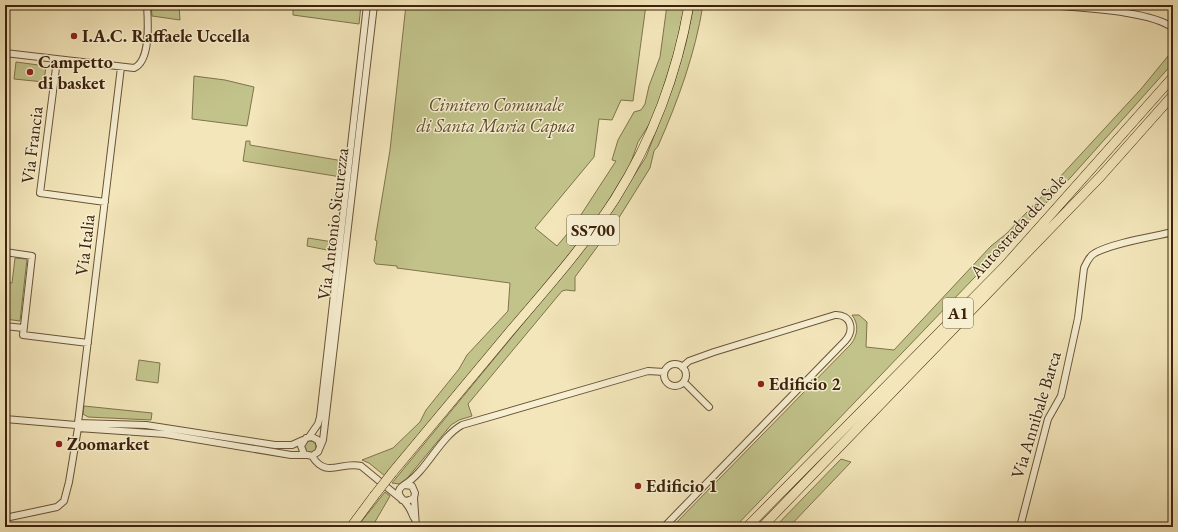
<svg xmlns="http://www.w3.org/2000/svg" width="1178" height="532" font-family="'EB Garamond',serif">
	<style>
		.green { fill: #c2c38b; stroke: #80734c }
		.lines { fill: none; stroke-linecap: round; stroke-linejoin: round }
		.minor-casing { stroke: #6a5438; stroke-width: 8 }
		.highway-casing { stroke: #3d230c; stroke-width: 10 }
		.minor { stroke: #f7efd2; stroke-width: 6 }
		.highway { stroke: #f3e6ba; stroke-width: 9 }
		.highway-bridge-casing { stroke: #3d230c; stroke-width: 10; stroke-linecap: butt }
		.highway-bridge { stroke: #f3e6ba; stroke-width: 9 }
		.poi-dot { fill: #8f2418; stroke: #f7efd2; stroke-width: 1.5 }
		.labels { text-anchor: middle; stroke-width: 3; stroke-linejoin: round; paint-order: stroke }
		.shield { fill: #f7efd2; stroke: #756047; stroke-width: 1 }
		.shield-label { font-size: 17px; font-weight: bold; fill: #3d230c }
		.poi-label { font-size: 18px; font-weight: bold; fill: #3d230c; stroke: #f7efd2; text-anchor: start }
		.park-label { font-size: 18px; font-style: italic; fill: #5e4b2c; stroke: #f7efd2 }
		.street-label { font-size: 18px; fill: #3d230c; stroke: #f7efd2 }
	</style>
	<rect width="100%" height="100%" fill="#f3e6ba"/>
	<filter id="stains"><feTurbulence type="fractalNoise" baseFrequency=".005" numOctaves="4"/><feColorMatrix values="0 0 0 0 .2 0 0 0 0 .09 0 0 0 0 .02 0 0 0 .5 -.17"/></filter>
	<radialGradient id="worn" r=".72"><stop offset=".6" stop-color="#630" stop-opacity="0"/><stop offset="1" stop-color="#630" stop-opacity=".3"/></radialGradient>
	<!-- green -->
	<path class="green" d="M151,5H179L180,20L152,16Z
		M293,5H361L359,24L293,15Z
		M406,5H646L633,101L621,100L612,120L599,119L594,157L535,228L557,246L573,227L616,161L612,160L618,140L634,112L641,110L645,104L649,86L660,57L667,5H685L675,50L659,101L650,123L638,142L630,165L602,211L570,253L385,476L369,463L362,460L393,448L420,422L426,410L459,369L467,355L508,311L510,283L397,268V266L376,264L374,261L377,241L375,240L390,150Z
		M694,5H703C695,54 678,101 658,146L654,151L650,168L620,216L575,277V291L566,290L562,291L468,404L472,416L459,420L451,425L405,481L399,484L392,483L572,264L619,199L646,157L674,84L686,43Z
		M1173,50V63L1071,177L735,527H672L851,344C858,335 859,324 852,315H859L867,322L866,347L894,350L991,246L1006,234L1047,191L1141,89Z
		M16,62L46,66L44,82L14,79Z
		M194,76L225,80L254,87L247,126L192,119Z
		M246,141H250V145L343,161L341,177L243,161Z
		M308,238L333,242L332,251L307,246Z
		M15,258L27,259L20,321L5,319V282L12,283Z
		M139,360L160,363L158,383L136,380Z
		M84,406L152,413L151,420L88,417L83,414Z
		M304 447a6 6 0 1 1 12 0a6 6 0 1 1-12 0Z
		M841,459L851,462L789,527H775Z
		M385,492L390,496L372,527H357Z"/>
	<g class="lines">
		<!-- minor casing -->
		<g class="minor-casing">
			<path id="minor" d="M1047,5C1077,8 1150,10 1173,28
				M5,53L134,68C151,61 148,21 147,5
				M57,60L40,193L105,202
				M5,252L32,256L23,335L88,343
				M5,326L23,328
				M664 375a11 11 0 1 1 22 0a11 11 0 1 1-22 0Z
				M684,382L709,407
				M5,419L76,425
				M78,423L146,425L275,445H292L303,440
				M76,425L78,423L121,67
				M78,428L165,434L291,455H307
				M309,437L318,424L320,417L367,5
				M320,446L318,440L312,437L306,438L301,446L304,454L312,456L318,452L323,440L374,5
				M312,456C326,479 341,461 361,466L400,498
				M404,485C427,471 439,438 462,425L648,371L664,372
				M414,498L416,527
				M402,500L407,501L414,498L415,493L412,486L404,485C392,493 404,499 408,506C411,510 412,514 414,518
				M5,518L57,507L64,501L69,482L78,428
				M664,527L845,341C855,330 851,314 835,315L714,352L689,361L682,367
				M1020,527L1048,419L1061,396L1078,318L1084,268C1087,262 1089,256 1095,253C1112,243 1152,237 1173,232"/>
		</g>
		<!-- highway casing -->
		<g class="highway-casing">
			<path id="highway" d="M392,473C432,425 472,377 512,329C548,287 585,245 615,199C652,140 677,74 689,5
				M351,527L374,496
				M747,527L1004,267L1173,77
				M762,527L1101,176L1173,95"/>
		</g>
		<!-- minor -->
		<use href="#minor" class="minor"/>
		<!-- highway -->
		<use href="#highway" class="highway"/>
		<!-- highway-bridge casing -->
		<g class="highway-bridge-casing">
			<path id="highway-bridge" d="M374,496L392,473"/>
		</g>
		<!-- highway-bridge -->
		<use href="#highway-bridge" class="highway-bridge"/>
	</g>
	<!-- markers -->
	<g class="poi-dot">
		<circle cx="74" cy="36" r="4"/>
		<circle cx="30" cy="72" r="4"/>
		<circle cx="761" cy="384" r="4"/>
		<circle cx="59" cy="444" r="4"/>
		<circle cx="638" cy="486" r="4"/>
	</g>
	<g class="labels">
		<!-- shield labels -->
		<g class="shield">
			<rect x="567" y="215" width="52" height="30" rx="3"/>
			<rect x="943" y="298" width="30" height="30" rx="3"/>
		</g>
		<g class="shield-label">
			<text x="593" y="236">SS700</text>
			<text x="958" y="319">A1</text>
		</g>
		<!-- poi labels -->
		<g class="poi-label">
			<text x="82" y="42">I.A.C. Raffaele Uccella</text>
			<text x="38" y="68">Campetto<tspan x="38" dy="21">di basket</tspan></text>
			<text x="769" y="390">Edificio 2</text>
			<text x="67" y="450">Zoomarket</text>
			<text x="646" y="492">Edificio 1</text>
		</g>
		<!-- park labels -->
		<g class="park-label">
			<text x="496" y="111">Cimitero Comunale<tspan x="496" dy="21">di Santa Maria Capua</tspan></text>
		</g>
		<!-- street labels -->
		<g class="street-label">
			<text transform="translate(32 145) rotate(-83)" y="6">Via Francia</text>
			<text transform="translate(333 224) rotate(-83)" y="6">Via Antonio Sicurezza</text>
			<text transform="translate(1018 226) rotate(-48)" y="6">Autostrada del Sole</text>
			<text transform="translate(85 245) rotate(-83)" y="6">Via Italia</text>
			<text transform="translate(1036 415) rotate(-73)" y="6">Via Annibale Barca</text>
		</g>
	</g>
	<!-- margin -->
	<rect width="1178" height="532" fill="none" stroke="#f3e6ba" stroke-width="20"/>
	<rect x="6" y="6" width="1166" height="520" fill="none" stroke="#3d230c" stroke-width="2"/>
	<rect x="10" y="10" width="1158" height="512" fill="none" stroke="#3d230c"/>
	<rect width="100%" height="100%" filter="url(#stains)"/>
	<rect width="100%" height="100%" fill="url(#worn)"/>
</svg>
